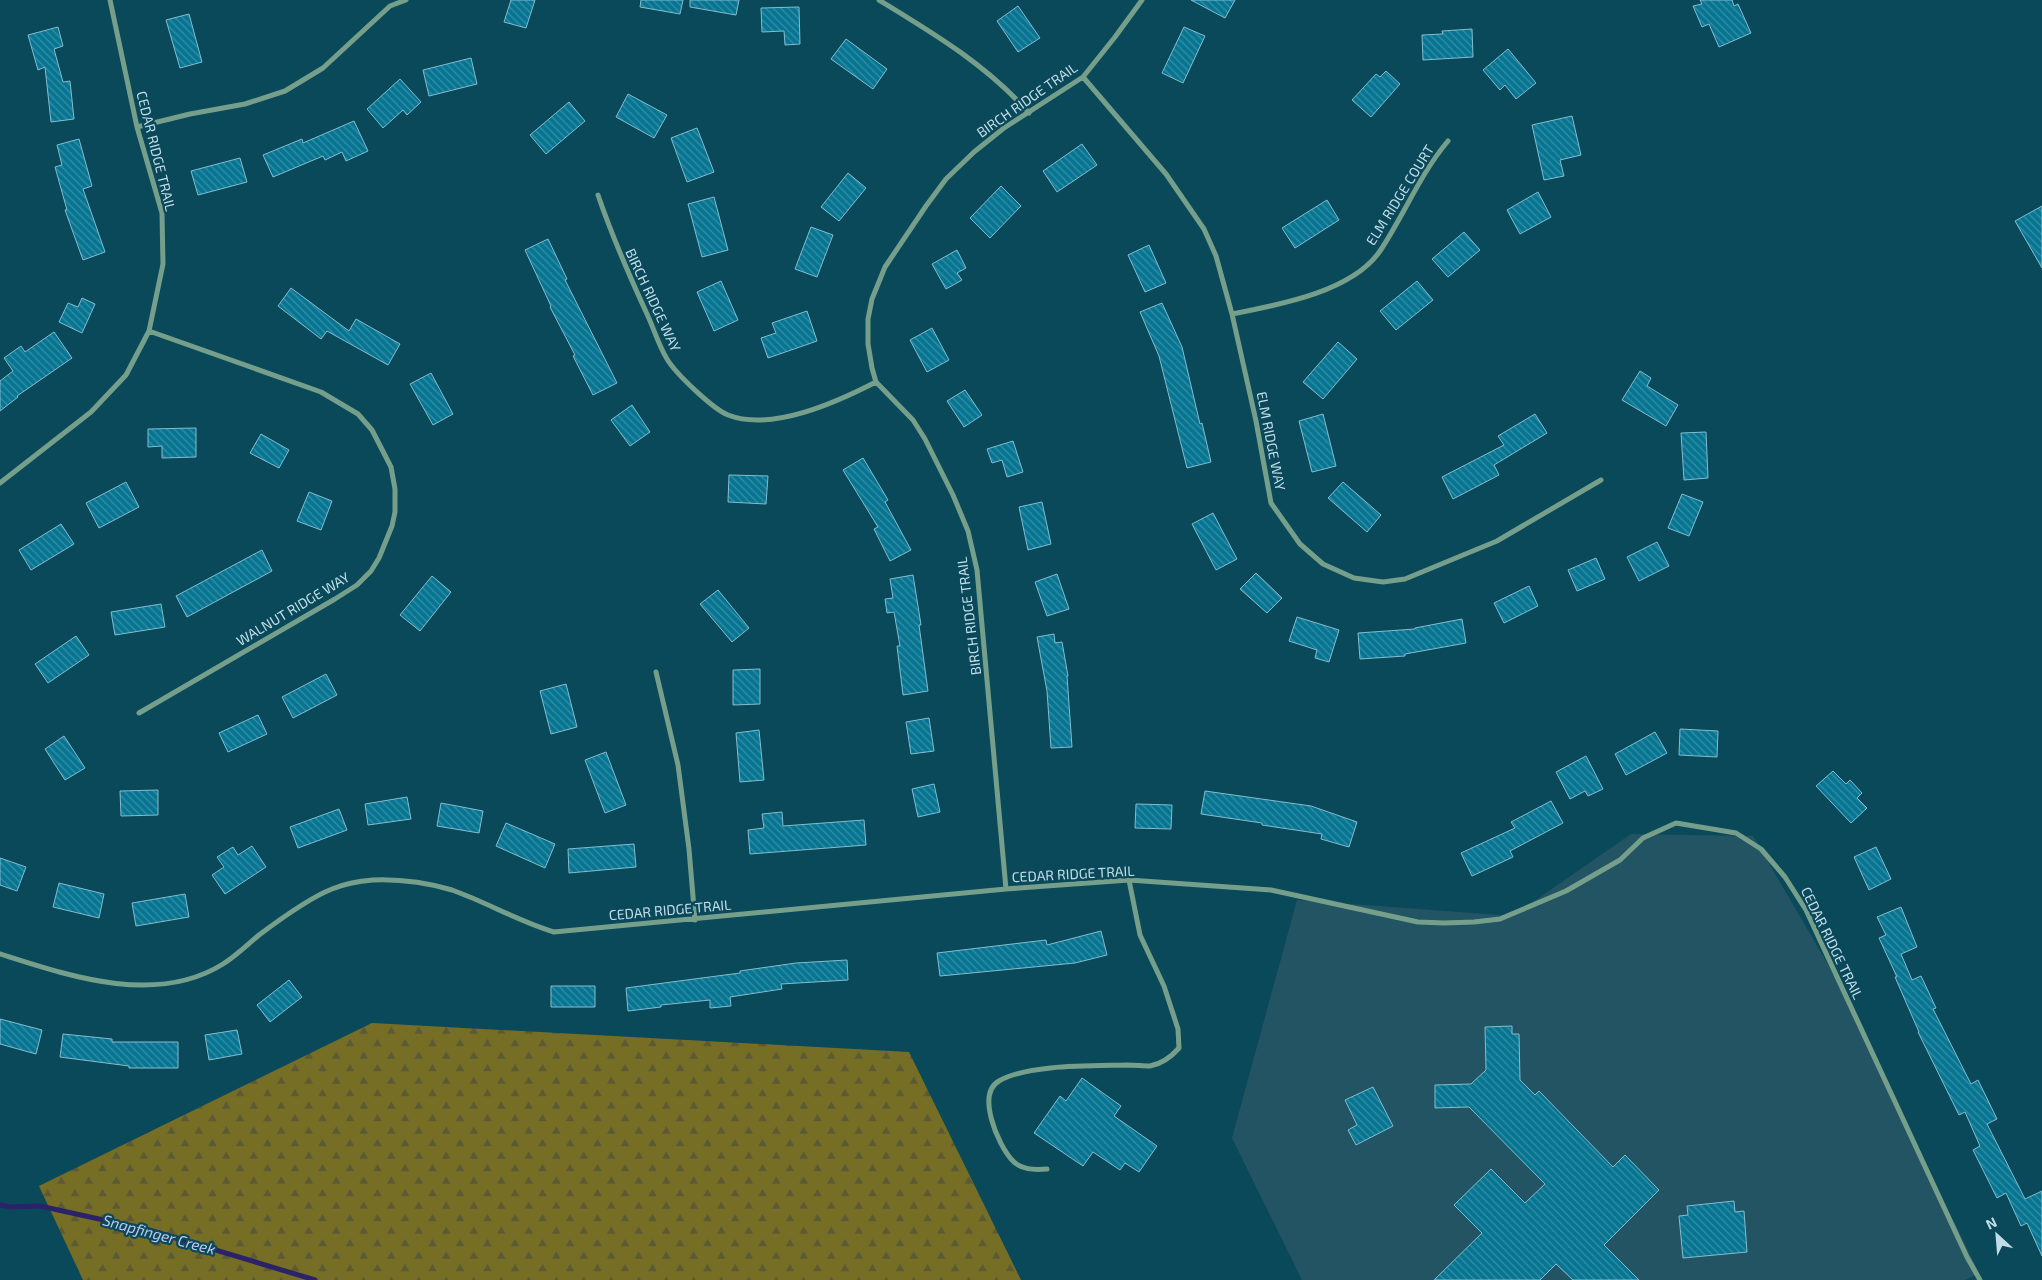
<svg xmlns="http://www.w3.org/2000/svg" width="2042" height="1280" font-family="'Exo 2',sans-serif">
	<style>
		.built { fill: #225464 }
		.forest { fill: url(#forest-firs) }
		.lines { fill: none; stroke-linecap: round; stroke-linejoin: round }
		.stream { stroke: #2b236a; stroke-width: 5 }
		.building { fill: url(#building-back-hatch); stroke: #84bcd1 }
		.street { stroke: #769f8b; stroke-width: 5 }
		.labels { text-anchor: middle; stroke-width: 4.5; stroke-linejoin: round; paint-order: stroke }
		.street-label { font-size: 14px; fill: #c2dde8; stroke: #0a495a }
		.water-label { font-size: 15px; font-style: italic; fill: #c5c7f2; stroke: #0a495a }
	</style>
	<defs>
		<pattern id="forest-firs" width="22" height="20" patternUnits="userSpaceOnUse" patternTransform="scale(1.25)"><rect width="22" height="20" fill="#776e25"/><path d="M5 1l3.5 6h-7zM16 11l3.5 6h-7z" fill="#5c5a34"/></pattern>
		<pattern id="building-back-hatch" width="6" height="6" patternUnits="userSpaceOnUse" patternTransform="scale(1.25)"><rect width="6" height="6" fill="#077591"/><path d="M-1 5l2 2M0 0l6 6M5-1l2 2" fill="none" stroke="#358fa6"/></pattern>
	</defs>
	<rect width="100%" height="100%" fill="#0a495a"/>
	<!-- built -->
	<path class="built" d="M1631,834L1753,836L1830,968L1979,1273L1965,1280H1302L1232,1138L1297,900L1513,916Z"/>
	<!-- forest -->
	<path class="forest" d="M372,1023L909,1052L1021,1280H83L39,1186Z"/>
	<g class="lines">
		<!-- stream -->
		<path class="stream" d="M0,1205L10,1207L40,1206L149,1230L315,1280"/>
	</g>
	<!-- building -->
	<path class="building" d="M511,0H535L526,28L504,22Z
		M641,0H683L680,14L640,7Z
		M690,0H739L736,15L690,7Z
		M1191,0H1235L1225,18Z
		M1700,0H1732L1734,6L1738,4L1751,33L1719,47L1709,24L1702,27L1693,6L1702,4Z
		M1018,6L1040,38L1018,52L997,21Z
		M799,7L800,44L785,45L784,31L762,32L761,8Z
		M189,14L202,62L180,68L166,20Z
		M58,27L63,46L54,49L63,82L70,81L74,119L51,122L45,67L38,70L28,35Z
		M1184,27L1205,36L1183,83L1162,73Z
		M1472,29L1473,57L1423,60L1422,35L1443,34L1442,31Z
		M846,39L887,69L873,89L831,59Z
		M1508,49L1536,83L1516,99L1505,85L1500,90L1483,70Z
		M471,58L477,84L429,96L423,70Z
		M1386,71L1400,84L1371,117L1352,100L1376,74L1380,77Z
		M400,79L421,102L407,115L403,110L383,128L367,109Z
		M628,94L667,115L654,138L616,117Z
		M569,102L585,121L546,154L530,135Z
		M1572,116L1581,155L1560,160L1564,176L1544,180L1532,125Z
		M354,121L368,151L346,161L342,152L325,160L323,156L273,177L263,155L302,139L303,143Z
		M697,128L714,172L687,182L671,138Z
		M79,139L92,186L83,189L105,252L83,260L65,210H67L55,167L62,165L57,145Z
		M1082,144L1097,165L1057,192L1043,171Z
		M240,158L247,182L198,195L191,171Z
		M848,173L866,188L839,221L821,207Z
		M1001,186L1021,206L990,238L970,218Z
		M1538,192L1551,217L1520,234L1507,210Z
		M714,197L728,250L702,257L688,204Z
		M1327,200L1339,220L1295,248L1282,228Z
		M2042,206V268L2015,221Z
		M811,227L833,235L817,277L795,269Z
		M1464,232L1480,250L1448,277L1432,259Z
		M548,239L567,279L565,280L617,383L593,395L573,356L575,355L550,307L551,306L525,250Z
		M1149,245L1166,283L1145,292L1128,255Z
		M957,250L966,268L957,273L962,280L946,289L932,264Z
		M721,281L738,320L714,331L697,292Z
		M1417,281L1433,300L1396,330L1380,311Z
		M291,288L349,331L356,319L400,344L388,365L327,331L321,339L278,306Z
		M82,298L95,304L82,333L59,322L68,303L78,307Z
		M1162,303L1182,347L1200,424L1202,423L1211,462L1187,468L1159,356L1140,312Z
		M807,311L817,341L768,358L761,338L776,333L772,323Z
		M932,328L949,360L927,372L910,340Z
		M54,332L72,358L17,396L18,397L0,411V381L13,371L4,358L21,346L25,352Z
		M1338,342L1357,359L1323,399L1303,382Z
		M1640,371L1651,378L1647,386L1678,405L1666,426L1622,400Z
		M431,373L453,414L433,425L410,384Z
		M965,390L982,415L964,427L947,401Z
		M632,405L650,432L630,446L611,420Z
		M1323,414L1336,466L1312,472L1299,421Z
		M1535,414L1547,433L1494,465L1499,475L1453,499L1442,477L1504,445L1498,436Z
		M196,428V457L162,458V446L148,447V429Z
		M1706,432L1708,478L1684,480L1681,433Z
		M261,434L289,450L279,468L250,453Z
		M1013,441L1023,472L1007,477L1002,460L992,463L987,449Z
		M863,458L888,500L885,502L911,550L890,561L874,529L878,527L843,470Z
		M729,475L768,476L766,504L728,502Z
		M126,482L139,507L99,528L86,503Z
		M1343,482L1381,515L1367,532L1328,498Z
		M309,492L332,501L321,530L297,521Z
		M1682,494L1703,502L1689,536L1668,528Z
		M1042,502L1051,544L1028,550L1019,507Z
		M1213,513L1237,559L1216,570L1192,524Z
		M61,524L74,544L31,570L19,550Z
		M1657,542L1669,566L1639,581L1627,557Z
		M262,550L272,571L187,617L176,596Z
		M1596,558L1605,579L1577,591L1568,570Z
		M1256,573L1282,598L1267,613L1240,589Z
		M1057,574L1069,609L1047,616L1035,582Z
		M913,575L921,625H919L928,691L903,695L897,646H900L894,612L887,613L885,599L893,598L890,579Z
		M432,576L451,592L420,631L400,615Z
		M1529,586L1538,606L1504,623L1494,603Z
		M718,590L749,628L732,642L700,604Z
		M161,604L165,627L115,635L111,612Z
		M1297,617L1339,630L1329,662L1315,658L1317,650L1289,641Z
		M1462,619L1466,643L1405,654V656L1360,659L1358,633L1415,629V628Z
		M1054,634L1055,643L1062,642L1068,676H1067L1072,747L1051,748L1047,691L1037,637Z
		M76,636L89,655L48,683L35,664Z
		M760,669V704L733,705V670Z
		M326,674L337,695L293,718L282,697Z
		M566,684L577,727L551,734L540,691Z
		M258,715L267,734L228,752L219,733Z
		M929,718L934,751L911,754L906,722Z
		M1680,729L1718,731L1717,757L1679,755Z
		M759,730L764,780L740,782L736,733Z
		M1655,732L1667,753L1626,775L1615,754Z
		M64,736L85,768L65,780L45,749Z
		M606,752L626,805L605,813L585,760Z
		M1586,756L1603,789L1588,796L1585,791L1570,799L1556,772Z
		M1833,771L1846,784L1850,780L1862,793L1857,798L1867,808L1851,823L1816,786Z
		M934,784L940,812L918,817L912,789Z
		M158,790V815L121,816L120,791Z
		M1205,791L1311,806L1357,822L1349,847L1321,839L1322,834L1262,825V823L1201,814Z
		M407,797L411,819L368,825L365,804Z
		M1551,801L1563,823L1510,851L1513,857L1472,876L1461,853L1515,828L1511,822Z
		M441,803L483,811L479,833L437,826Z
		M1136,804L1172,805L1171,829L1135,828Z
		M339,809L347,830L298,848L290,827Z
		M782,812L783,826L864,820L866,845L750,854L748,830L764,828L762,814Z
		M506,823L555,844L545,868L496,846Z
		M634,844L636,867L569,873L568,849Z
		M252,846L266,867L225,894L212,875L224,867L217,857L233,847L238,855Z
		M1876,847L1891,879L1869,890L1854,857Z
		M0,858L26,867L17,891L0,885Z
		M59,883L104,894L99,918L53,907Z
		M185,894L189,917L136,926L132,903Z
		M1901,907L1917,947L1901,954L1912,980L1921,976L1936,1008L1933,1009L1971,1084L1978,1080L1997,1119L1987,1124L2025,1199L2042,1191V1256L2027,1223L2021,1226L2006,1193L1997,1198L1973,1150L1980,1146L1965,1112L1959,1115L1918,1032H1919L1895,977H1897L1879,938L1886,935L1877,917Z
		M1101,931L1107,955L1075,963L940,976L937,953L1046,940L1047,945Z
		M847,960L848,980L781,984L782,989L730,997L731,1006L710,1008V1000L661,1005V1007L628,1011L626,988L740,973V971L796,963Z
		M289,980L302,997L270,1022L257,1005Z
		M551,986H595V1007H551Z
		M0,1019L42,1030L36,1054L0,1044Z
		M1512,1026V1034H1519L1520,1080L1535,1095L1539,1091L1613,1167L1625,1155L1659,1190L1604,1245L1639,1280H1573L1556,1264L1540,1280H1434L1482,1233L1454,1205L1491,1169L1525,1203L1545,1184L1469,1107L1435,1108V1085L1471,1084L1486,1070L1485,1027Z
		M237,1030L242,1054L209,1060L205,1035Z
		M63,1034L112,1039V1042H178V1068H129V1066L60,1057Z
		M1082,1078L1121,1106L1114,1116L1157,1146L1139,1172L1125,1163L1120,1170L1093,1152L1083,1166L1034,1133L1060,1096L1066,1101Z
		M1373,1087L1393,1126L1356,1145L1348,1130L1357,1125L1345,1100Z
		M1734,1201L1735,1212L1744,1211L1747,1252L1683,1258L1679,1216L1688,1215L1687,1206Z"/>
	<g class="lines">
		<!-- street -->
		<path class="street" d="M879,0C933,33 987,65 1029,113
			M1083,77L1166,174L1204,229L1216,256L1232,314L1256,421L1271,503L1300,544L1323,564L1354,578L1383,582L1405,579L1497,541L1601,480
			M137,127L190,114L245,104L285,91L323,68L390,6L406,0
			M598,195C612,236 629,275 647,314C654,329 659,346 667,359C676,374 713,409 728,415C772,432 837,402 876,382
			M1232,314C1278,305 1352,292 1380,251C1404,215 1420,174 1448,141
			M0,483L91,412L126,375L149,331L163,264L162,213L137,127L110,0
			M656,672L678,765L689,849L695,920
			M139,713L335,599L357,585L371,571L379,558L392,526L395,512V489L391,467L372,430L358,414L321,392L149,331
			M1006,889L977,570L968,531L953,495L925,439L913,420L876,382L872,368L868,344V319L872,299L885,267L926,206L946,179L974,152L1004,128L1083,77L1115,37L1142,0
			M0,954C69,976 156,1006 223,964C236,956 247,945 259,935C279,920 309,898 332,889C344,884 361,881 373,880C399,879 428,883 452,890C486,902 518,921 554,932L1006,889L1129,880L1271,890L1418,922L1444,923L1474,922L1500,919L1566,891L1620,860L1643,838L1676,823L1736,833L1761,849L1785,877L1806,910L1967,1257L1980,1280
			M1047,1169C1034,1170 1021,1170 1012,1160C998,1145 976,1094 999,1081C1028,1064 1094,1066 1127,1065C1135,1065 1143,1066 1150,1066C1161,1064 1172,1056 1179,1048L1178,1029L1164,986L1140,935L1129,880"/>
	</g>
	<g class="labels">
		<!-- street labels -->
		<g class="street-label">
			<text transform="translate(1027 100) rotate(-35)" y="5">BIRCH RIDGE TRAIL</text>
			<text transform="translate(156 151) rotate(76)" y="5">CEDAR RIDGE TRAIL</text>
			<text transform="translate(1400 195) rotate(-58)" y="5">ELM RIDGE COURT</text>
			<text transform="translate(653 300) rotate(65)" y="5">BIRCH RIDGE WAY</text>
			<text transform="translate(1271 441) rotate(79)" y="5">ELM RIDGE WAY</text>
			<text transform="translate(293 609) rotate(-31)" y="5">WALNUT RIDGE WAY</text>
			<text transform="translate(969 616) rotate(-97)" y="5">BIRCH RIDGE TRAIL</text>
			<text transform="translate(1073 874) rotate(-3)" y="5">CEDAR RIDGE TRAIL</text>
			<text transform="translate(670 910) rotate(-5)" y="5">CEDAR RIDGE TRAIL</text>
			<text transform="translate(1832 943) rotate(64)" y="5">CEDAR RIDGE TRAIL</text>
		</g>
		<!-- water labels -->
		<g class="water-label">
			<text transform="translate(159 1235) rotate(15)" y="5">Snapfinger Creek</text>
		</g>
	</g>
	<!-- north arrow -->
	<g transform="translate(1997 1235) rotate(334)" stroke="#0a495a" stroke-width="4" paint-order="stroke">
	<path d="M0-4L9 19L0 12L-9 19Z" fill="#c2dde8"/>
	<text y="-8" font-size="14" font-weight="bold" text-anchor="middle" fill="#c2dde8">N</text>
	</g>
</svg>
